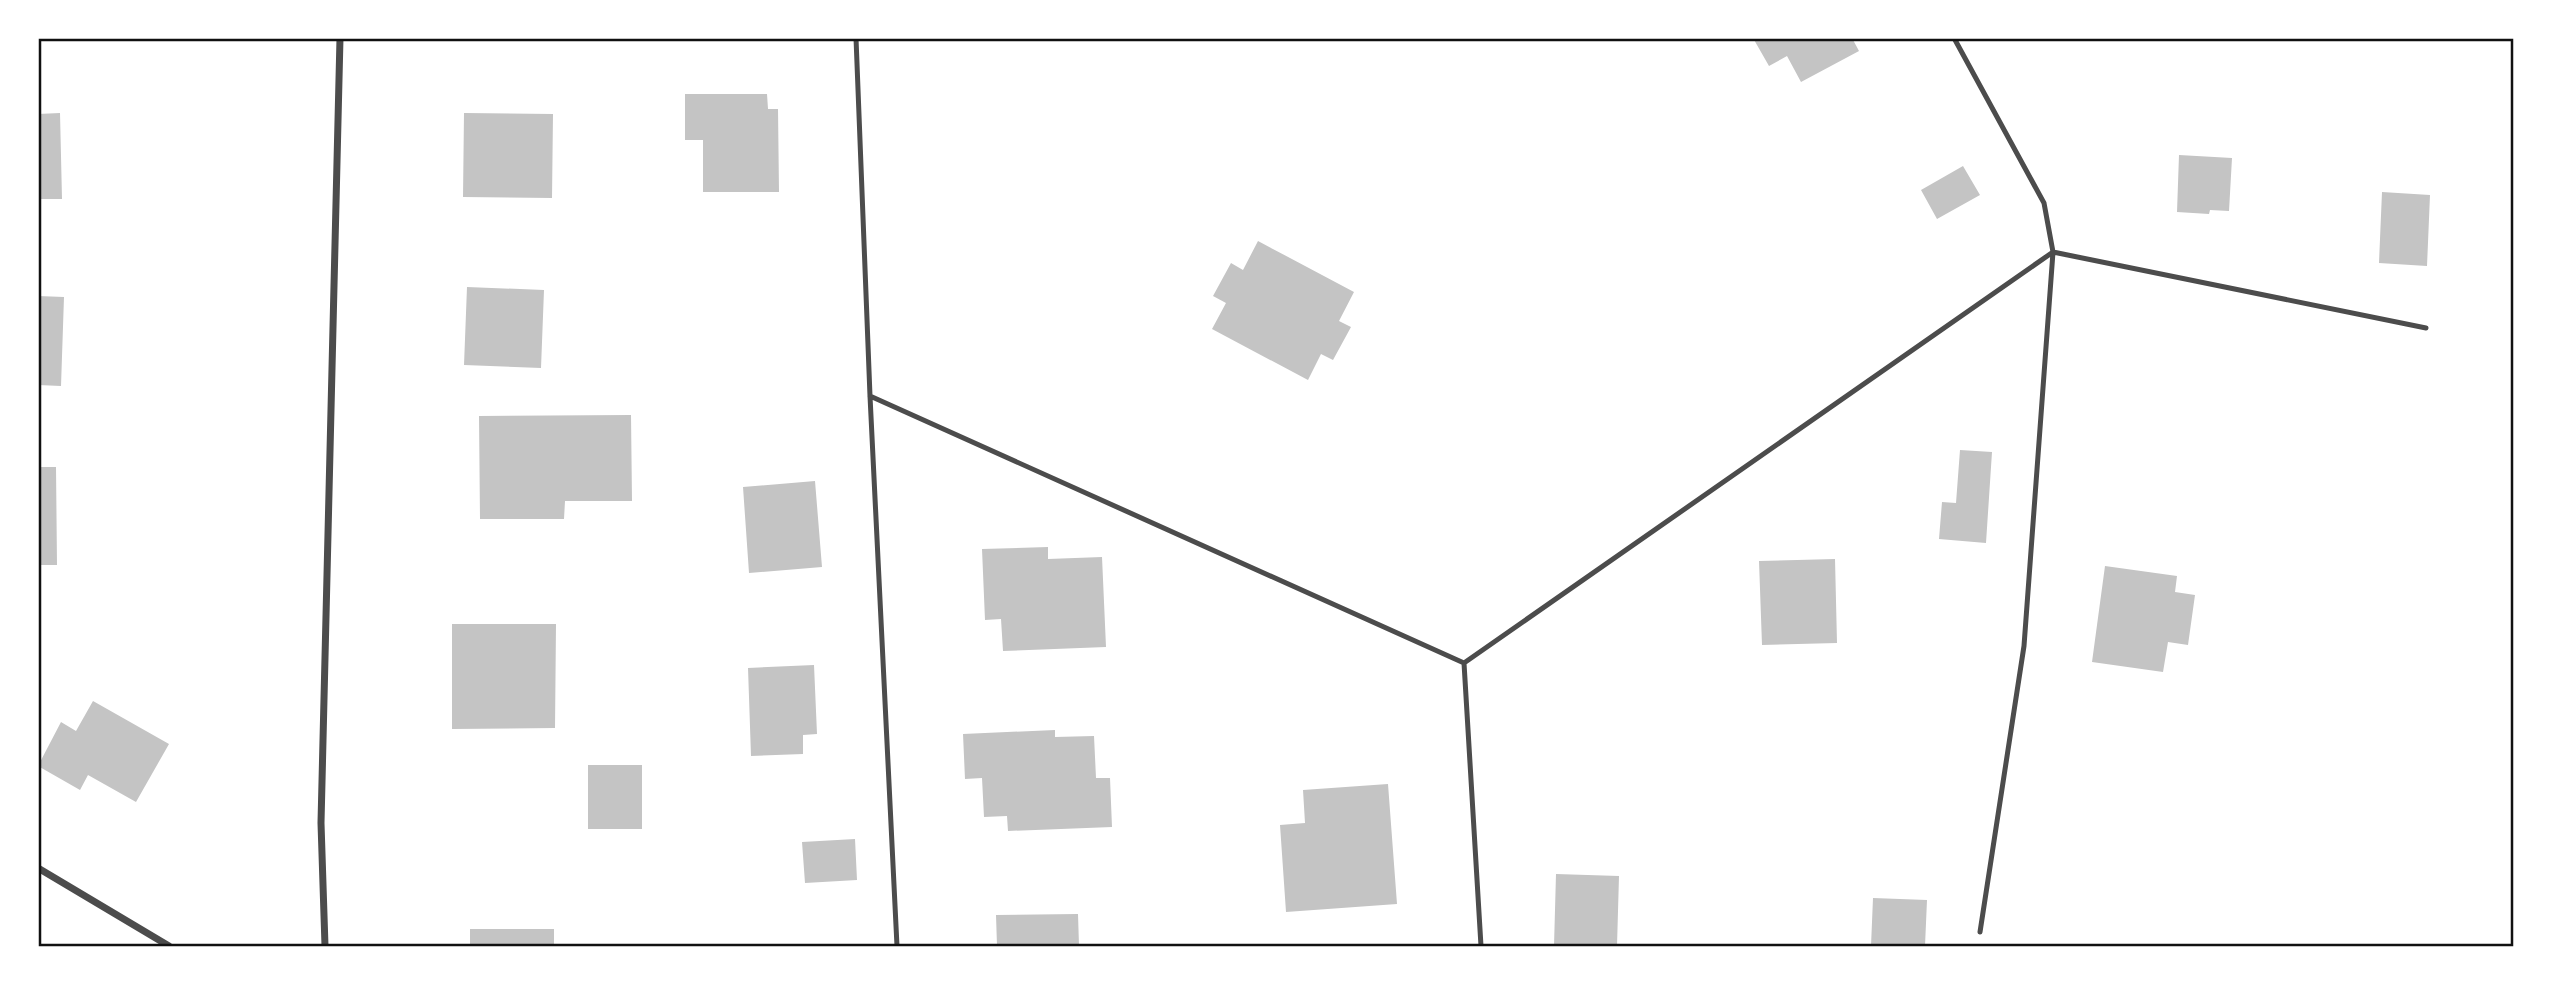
<svg xmlns="http://www.w3.org/2000/svg" width="2552" height="985" font-family="'Fira Sans Condensed',sans-serif">
	<style>
		.building { fill: #c4c4c4 }
		.lines { fill: none; stroke-linecap: round; stroke-linejoin: round }
		.service { stroke: #4c4c4c; stroke-width: 5 }
		.minor { stroke: #4c4c4c; stroke-width: 7 }
		.neatline { fill: none; stroke: #111; stroke-width: 2.5 }
	</style>
	<rect width="100%" height="100%" fill="#fff"/>
	<!-- building -->
	<path class="building" d="M1753,38H1852L1859,51L1801,82L1787,56L1769,66Z
		M685,94H767L768,109H778L779,192H703V140H685Z
		M60,113L62,199H38V114Z
		M464,113L553,114L552,198L463,197Z
		M2179,155L2232,158L2229,211L2210,210L2209,214L2177,212Z
		M1963,166L1980,195L1937,219L1921,190Z
		M2382,192L2430,195L2427,266L2379,263Z
		M1258,241L1354,292L1339,321L1351,327L1333,360L1321,354L1308,380L1212,329L1226,303L1213,296L1231,263L1243,270Z
		M467,287L544,290L541,368L464,365Z
		M38,296L64,297L61,386L38,385Z
		M631,415L632,501H565L564,519H480L479,416Z
		M1960,450L1992,452L1986,543L1939,539L1942,502L1956,503Z
		M38,467H56L57,565H38Z
		M815,481L822,567L749,573L743,487Z
		M1048,547V559L1102,557L1106,647L1003,651L1001,619L985,620L982,549Z
		M1835,559L1837,643L1762,645L1759,561Z
		M2105,566L2177,576L2175,592L2195,595L2188,645L2168,642L2163,672L2092,662Z
		M452,624H556L555,728L452,729Z
		M814,665L817,734L803,735V754L751,756L748,668Z
		M93,701L169,744L136,802L88,775L80,790L38,766L61,722L76,731Z
		M1055,730V737L1094,736L1096,778H1110L1112,827L1008,831L1007,816L984,817L982,778L965,779L963,734Z
		M588,765H642V829H588Z
		M1388,784L1397,904L1286,912L1280,825L1305,823L1303,790Z
		M855,839L857,880L805,883L802,842Z
		M1556,874L1619,876L1617,946H1554Z
		M1873,898L1927,900L1925,946H1871Z
		M1078,914L1079,946H997L996,915Z
		M470,929H554V946H470Z"/>
	<g class="lines">
		<!-- service -->
		<path class="service" d="M856,38L870,396L897,946
			M1954,38L2044,203L2053,252L2024,646L1980,932
			M870,396L1464,663
			M1481,946L1464,663L2053,252L2426,328"/>
		<!-- minor -->
		<path class="minor" d="M38,868L169,946
			M325,946L321,823L340,38"/>
	</g>
	<!-- border -->
	<rect width="2552" height="985" fill="none" stroke="#ffffff" stroke-width="80"/>
	<rect x="40" y="40" width="2472" height="905" class="neatline"/>
</svg>
